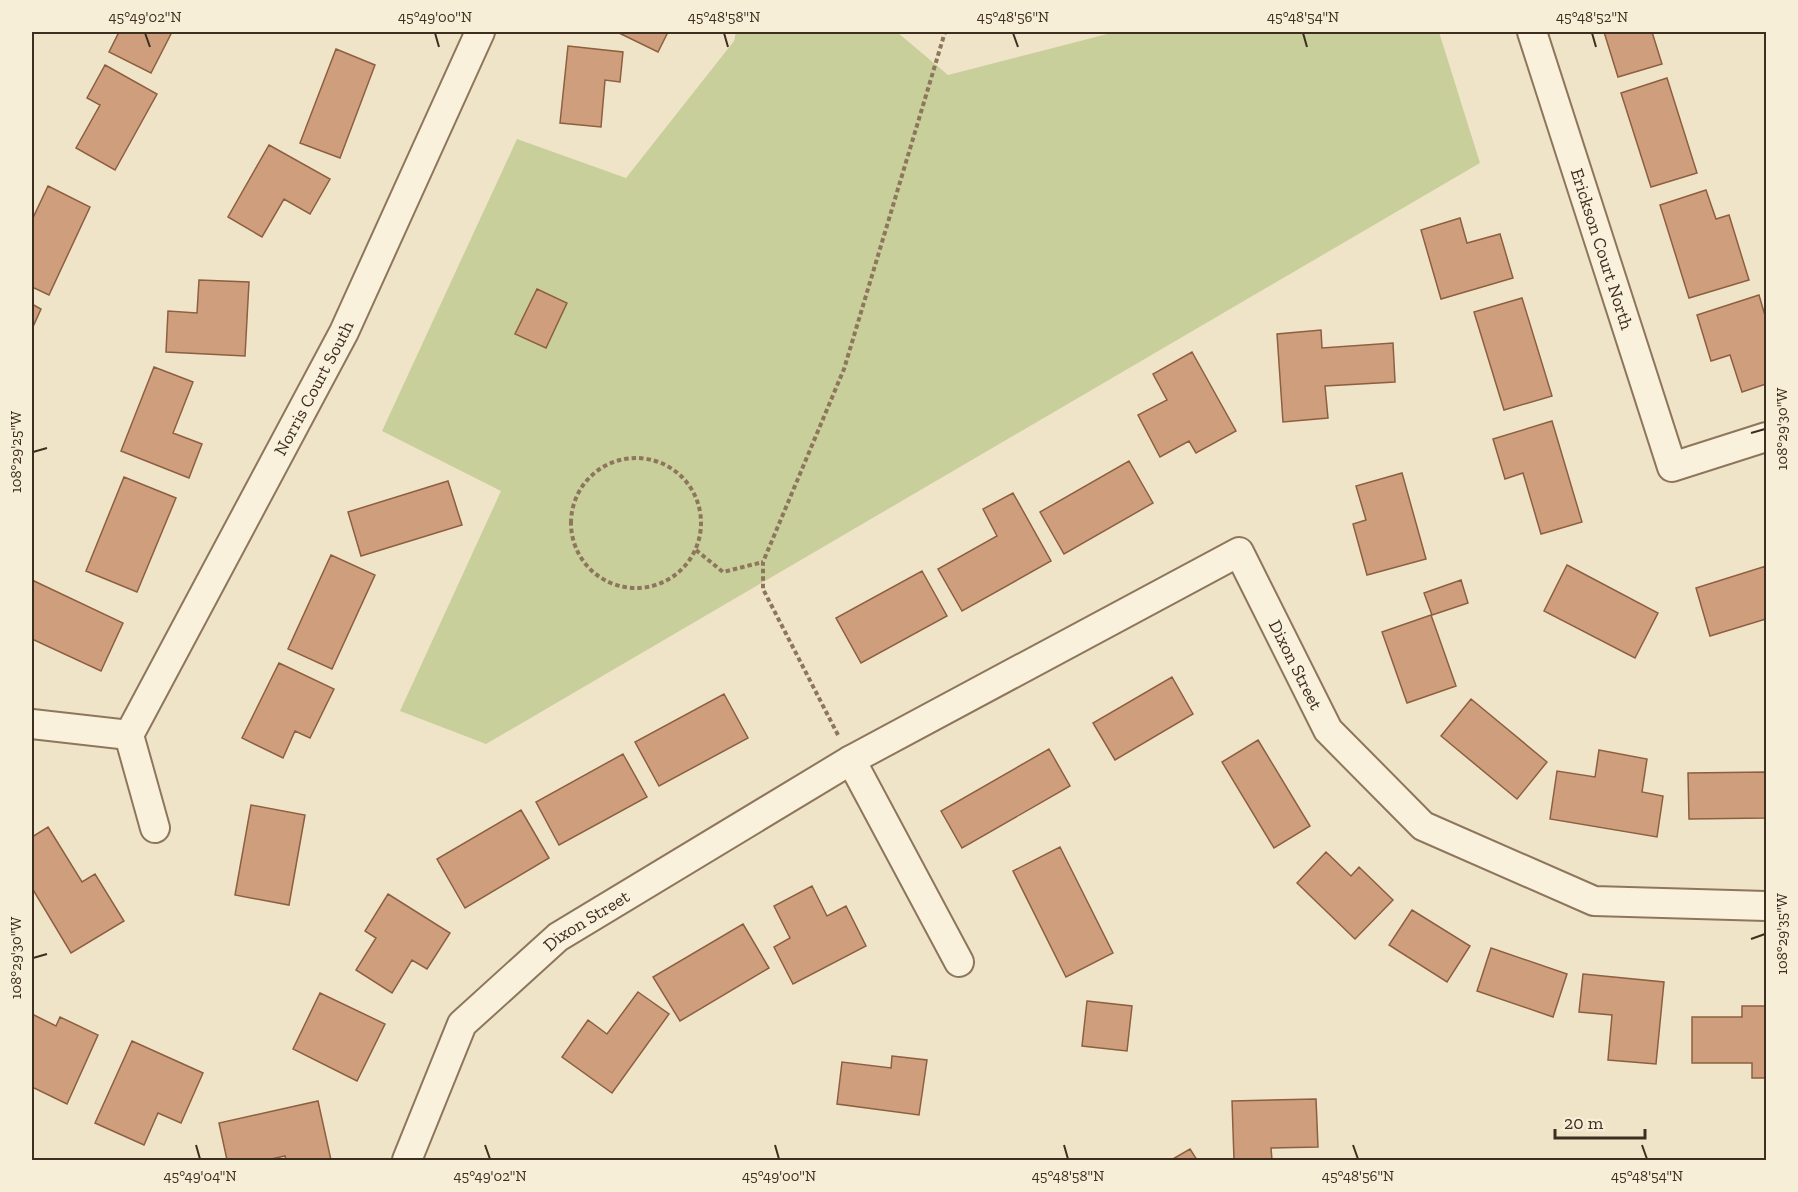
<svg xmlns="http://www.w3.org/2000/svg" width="1798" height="1192" font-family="'Zilla Slab',serif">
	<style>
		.green { fill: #c9cf9b }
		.building { fill: #cf9f7d; stroke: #8d5f41; stroke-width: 1.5 }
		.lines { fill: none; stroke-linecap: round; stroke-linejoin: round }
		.minor-casing { stroke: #8d765c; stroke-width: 32 }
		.path { stroke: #8d765c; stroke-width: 4; stroke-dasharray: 4.5 3; stroke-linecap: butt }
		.minor { stroke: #faf1dc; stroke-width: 28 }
		.ticks { fill: none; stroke: #3d2e20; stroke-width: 2 }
		.labels { text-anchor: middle; stroke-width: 4.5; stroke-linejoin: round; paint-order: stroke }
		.street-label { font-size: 18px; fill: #3d2e20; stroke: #f7eed8 }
		.neatline { fill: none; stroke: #3d2e20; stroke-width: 2 }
		.ticks-label { font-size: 15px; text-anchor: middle; fill: #3d2e20 }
	</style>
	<rect width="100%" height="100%" fill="#f0e4c8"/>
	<!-- green -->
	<path class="green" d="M736,32H897L948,75L1115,32H1439L1480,163L486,744L400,711L501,491L382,431L517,139L626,178L734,41Z"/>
	<!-- building -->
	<path class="building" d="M119,32H172L151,73L109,52Z
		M617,32H668L658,52Z
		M1604,32H1652L1662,64L1618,77Z
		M568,46L623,52L620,82L605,80L601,127L560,123Z
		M336,49L375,65L340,158L300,143Z
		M105,65L157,94L115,170L76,148L100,105L87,98Z
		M1667,78L1697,173L1651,187L1621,93Z
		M269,145L330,179L310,214L284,199L262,237L228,217Z
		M48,186L90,207L49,295L32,287V220Z
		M1706,190L1716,219L1729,215L1749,280L1689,298L1660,205Z
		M1460,218L1467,243L1500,234L1513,278L1441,299L1421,230Z
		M199,280L249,282L245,356L166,352L168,311L197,313Z
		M537,289L567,303L546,348L515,334Z
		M1759,295L1766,319V384L1742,392L1730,355L1711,361L1697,315Z
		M1522,298L1552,396L1504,410L1474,312Z
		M32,304L41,309L32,329Z
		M1321,330L1322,348L1393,343L1395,382L1325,386L1328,418L1283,422L1277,334Z
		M1192,352L1236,431L1196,453L1189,441L1160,457L1138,415L1167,400L1153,374Z
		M154,367L193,382L173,433L202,444L189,478L121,451Z
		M1552,421L1582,522L1541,534L1523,473L1505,479L1493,439Z
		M1129,461L1153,503L1064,554L1040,512Z
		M1402,473L1426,559L1367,575L1353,524L1366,520L1356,486Z
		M124,477L176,498L137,592L86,571Z
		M448,481L462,525L361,556L348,512Z
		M1013,493L1051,561L962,611L938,569L997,536L983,509Z
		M331,555L375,575L332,669L288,649Z
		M1567,565L1658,613L1635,658L1544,611Z
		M1766,566V619L1710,636L1696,588Z
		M922,571L947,616L861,663L836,618Z
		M32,580L123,623L101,671L32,639Z
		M1461,580L1468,603L1432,615L1424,593Z
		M1431,615L1456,686L1407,703L1382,632Z
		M279,663L334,689L310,738L295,731L283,758L242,738Z
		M1172,677L1193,714L1115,760L1093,723Z
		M724,694L748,738L659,786L635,742Z
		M1471,699L1547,762L1517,799L1441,736Z
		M1258,740L1310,826L1274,848L1222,762Z
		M1049,749L1070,786L962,848L941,811Z
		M1599,750L1647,759L1642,792L1663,796L1657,837L1550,819L1557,771L1595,777Z
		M623,754L647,797L559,845L536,802Z
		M1766,772V818L1689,819L1688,773Z
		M251,805L305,815L289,905L235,895Z
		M521,810L549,858L465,908L437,859Z
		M48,827L82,882L95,874L124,921L71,953L32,888V837Z
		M1060,847L1113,953L1066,977L1013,871Z
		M1326,852L1351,876L1359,867L1393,900L1355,939L1297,883Z
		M812,886L827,916L846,906L866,946L793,984L774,947L790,938L774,906Z
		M388,894L450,933L427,969L412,960L392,993L356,970L376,938L365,931Z
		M1412,910L1470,946L1447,982L1389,945Z
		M743,924L769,968L680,1021L653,977Z
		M1491,948L1567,974L1553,1017L1477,991Z
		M1583,974L1664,982L1656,1064L1608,1060L1612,1015L1579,1012Z
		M638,992L669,1014L612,1093L562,1057L588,1020L607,1034Z
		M320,993L385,1024L357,1081L293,1049Z
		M1087,1001L1132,1006L1127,1051L1082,1046Z
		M1742,1006H1766V1078H1752V1063H1692V1017H1742Z
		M32,1014L56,1026L60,1017L98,1035L67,1104L32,1087Z
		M132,1041L203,1073L181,1123L158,1113L144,1145L95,1123Z
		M892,1056L927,1060L919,1115L837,1104L842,1062L891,1068Z
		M1316,1099L1318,1147L1271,1148L1272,1160H1234L1232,1101Z
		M318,1101L331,1160H286L285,1156L267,1160H227L219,1123Z
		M1190,1149L1197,1160H1171Z"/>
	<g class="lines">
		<!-- minor casing -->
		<g class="minor-casing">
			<g id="minor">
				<path id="s1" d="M1532,32L1672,467L1766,437"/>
				<path d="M32,724L129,735"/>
				<path id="s2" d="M129,735L344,332L480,32"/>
				<path d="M129,735L155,828"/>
				<path d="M851,760L959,962"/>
				<path id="s3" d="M407,1160L462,1024L558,937L851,760L1239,552L1328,730L1423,826L1594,901L1766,906"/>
			</g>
		</g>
		<!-- path -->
		<path class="path" d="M571 523a65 65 0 1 1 130 0a65 65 0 1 1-130 0Z
			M696,550L723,572L763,562
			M838,735L763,589V562L844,369L945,32"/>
		<!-- minor -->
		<use href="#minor" class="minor"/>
	</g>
	<!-- ticks -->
	<path class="ticks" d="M145,33L150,47M435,33L439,47M724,33L728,47M1013,33L1018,47M1303,33L1307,47M1592,33L1596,47M1751,433L1765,429M33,452L47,448M1751,939L1765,934M33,958L47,954M196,1145L200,1159M485,1145L490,1159M775,1145L779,1159M1064,1145L1068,1159M1353,1145L1358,1159M1642,1145L1647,1159"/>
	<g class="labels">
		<!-- street labels -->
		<g class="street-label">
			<text dy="6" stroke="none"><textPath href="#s1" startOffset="228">Erickson Court North</textPath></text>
			<text dy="6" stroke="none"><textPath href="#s2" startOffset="393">Norris Court South</textPath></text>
			<text dy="6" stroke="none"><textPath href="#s3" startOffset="1185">Dixon Street</textPath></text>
			<text dy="6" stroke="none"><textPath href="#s3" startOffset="309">Dixon Street</textPath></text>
		</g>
	</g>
	<!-- border -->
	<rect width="1798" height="1192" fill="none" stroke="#f7eed8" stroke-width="66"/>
	<!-- scale -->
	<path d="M1555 1129v9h90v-9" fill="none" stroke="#3d2e20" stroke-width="3"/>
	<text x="1564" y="1129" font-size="18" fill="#3d2e20" stroke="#f7eed8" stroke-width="4.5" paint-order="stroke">20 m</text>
	<rect x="33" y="33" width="1732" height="1126" class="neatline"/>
	<g class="ticks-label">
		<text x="145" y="22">45°49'02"N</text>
		<text x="435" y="22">45°49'00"N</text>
		<text x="724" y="22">45°48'58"N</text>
		<text x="1013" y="22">45°48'56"N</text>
		<text x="1303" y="22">45°48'54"N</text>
		<text x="1592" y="22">45°48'52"N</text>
		<text transform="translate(1782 429) rotate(-90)" y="5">108°29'30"W</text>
		<text transform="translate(16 452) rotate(-90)" y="5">108°29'25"W</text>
		<text transform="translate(1782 934) rotate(-90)" y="5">108°29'35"W</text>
		<text transform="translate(16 958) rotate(-90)" y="5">108°29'30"W</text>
		<text x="200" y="1181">45°49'04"N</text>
		<text x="490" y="1181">45°49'02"N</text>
		<text x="779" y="1181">45°49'00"N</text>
		<text x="1068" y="1181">45°48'58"N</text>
		<text x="1358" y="1181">45°48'56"N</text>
		<text x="1647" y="1181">45°48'54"N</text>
	</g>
</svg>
